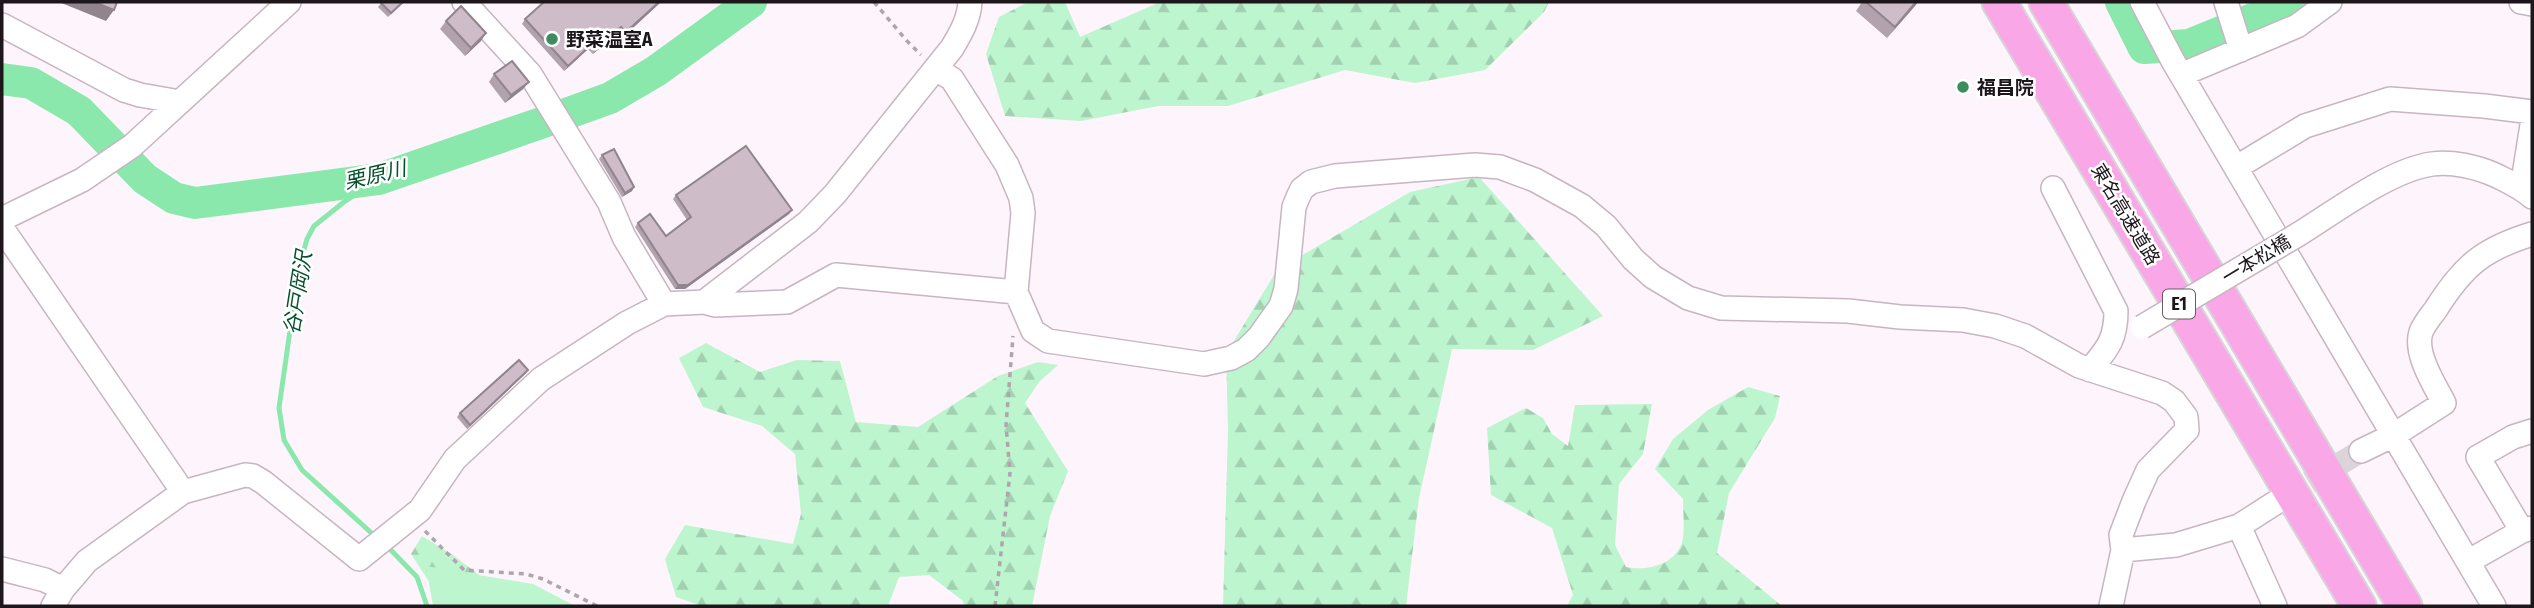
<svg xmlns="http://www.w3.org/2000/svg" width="2534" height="608" font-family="'Fira Sans Condensed','Noto Sans JP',sans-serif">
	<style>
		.forest { fill: url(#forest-firs) }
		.park { fill: #bdf5cf }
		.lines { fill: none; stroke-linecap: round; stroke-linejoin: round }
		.stream { stroke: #8ae8ad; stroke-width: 5 }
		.river { stroke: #8ae8ad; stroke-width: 32 }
		.minor-tunnel { stroke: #dbd4da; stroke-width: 23; stroke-dasharray: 23 11; stroke-linecap: butt }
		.minor-casing { stroke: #c7b5c2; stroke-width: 26 }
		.highway-casing { stroke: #d6d5d6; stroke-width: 37 }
		.path { stroke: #ada6ab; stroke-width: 3.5; stroke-dasharray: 5 5; stroke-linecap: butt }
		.minor { stroke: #fff; stroke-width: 23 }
		.highway { stroke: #faa7e8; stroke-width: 33 }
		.minor-bridge-casing { stroke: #c7b5c2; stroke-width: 26; stroke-linecap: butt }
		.minor-bridge { stroke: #fff; stroke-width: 23 }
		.wall { fill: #b1a2ad }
		.shaded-wall { fill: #90848d }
		.building { fill: #cebcc9; stroke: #90848d; stroke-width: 2 }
		.poi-dot { fill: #3b8d5e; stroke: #fff; stroke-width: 2.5 }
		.labels { text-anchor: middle; stroke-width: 5; stroke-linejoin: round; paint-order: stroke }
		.shield { fill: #fff; stroke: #615d60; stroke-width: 2 }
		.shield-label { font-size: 18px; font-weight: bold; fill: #1d171c }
		.poi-label { font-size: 19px; font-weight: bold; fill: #1d171c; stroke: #fff; text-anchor: start }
		.street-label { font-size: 19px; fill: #1d171c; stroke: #fff }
		.water-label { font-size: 21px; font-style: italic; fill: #06522e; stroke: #fff }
	</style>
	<defs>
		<pattern id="forest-firs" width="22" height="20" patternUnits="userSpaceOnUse" patternTransform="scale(1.75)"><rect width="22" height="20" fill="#bdf5cf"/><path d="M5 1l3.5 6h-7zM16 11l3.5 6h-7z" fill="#a2d1b1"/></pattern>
	</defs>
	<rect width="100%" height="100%" fill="#fdf5fb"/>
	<!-- forest -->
	<path class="forest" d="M1028,2H1065L1080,37L1160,2H1549L1544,12L1485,70L1415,83L1345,70L1228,106H1158L1081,121L1005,116L986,54L999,17Z
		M1479,177L1603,316L1533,350L1452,349L1419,498L1406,606H1223L1228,430L1226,354L1277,270L1410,192Z
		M706,343L760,372L797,360L840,361L856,422L918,427L998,376L1038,362L1058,365L1039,382L1025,403L1068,471L1050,516L1032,606H964L963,601L929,575L899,577L888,606H702L676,597L665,559L685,525L793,544L801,514L795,454L762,426L703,407L679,358Z
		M1748,387L1780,396L1775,418L1729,493L1717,553L1782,606H1567L1573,595L1552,528L1491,495L1487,428L1526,408L1543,418L1552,434L1568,446L1575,405L1652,404L1643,454L1619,484L1615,545L1626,567C1646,571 1673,566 1682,543C1685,533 1683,510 1683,499L1655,469L1673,439L1708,410Z
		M422,536L453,555L483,578L439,597L411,554Z"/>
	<!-- park -->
	<path class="park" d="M426,566L533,584L575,606H433Z"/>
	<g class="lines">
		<!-- stream -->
		<path class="stream" d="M377,538L302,470L284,440L279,408L299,267L307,239L314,226L344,202L379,179
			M385,544L417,577L427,606"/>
		<!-- river -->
		<path class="river" d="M2121,2L2144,48L2189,45L2265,14L2300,2
			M2,79L31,83L79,111L145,179L174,198L195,203L379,179L541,123L610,98L656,71L751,2"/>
		<!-- minor-tunnel -->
		<path class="minor-tunnel" d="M2280,500L2361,451"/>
		<!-- minor casing -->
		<g class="minor-casing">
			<path id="minor" d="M464,2L530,74L609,202L624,237L664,304
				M2142,2L2173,61L2494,606
				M2226,2L2241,50
				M2521,2L2532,4
				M2,25L124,90L140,95L180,102
				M936,69L952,79L1007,165L1021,198L1023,213L1016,292L1033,331L1048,341L1204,364L1231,358L1246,350L1259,337L1281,306L1286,289L1294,207L1298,197L1302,189L1311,182L1335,176L1475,165L1500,167L1535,180L1582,206L1606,226L1633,259L1653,277L1688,298L1721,308L1848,311L1900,317L1963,320L1995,326L2025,336L2079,366L2162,393L2174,401L2186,417L2187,430L2148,470L2134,501L2121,535L2123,550L2111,606
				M2183,74L2297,26L2330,2
				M2237,167L2305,126L2390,99L2484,106L2532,112
				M2053,188L2116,311C2116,340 2107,349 2090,370
				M2522,188L2532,125
				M2,219L82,180L132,146L289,2
				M2,228L183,492
				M2299,234C2336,211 2390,170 2432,164C2452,161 2477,167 2495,175C2509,182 2521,187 2532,197
				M704,302L808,222L835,194L952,48C961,33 969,19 970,2
				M2361,451L2394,435L2444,403C2434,384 2414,353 2421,332C2424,324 2431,316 2436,309C2463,266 2483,249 2532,234
				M2239,526L2275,606
				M2522,531L2478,457L2513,437L2532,431
				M2123,550L2176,545L2239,526L2275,503
				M2469,561L2522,531L2532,528
				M2,569L45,580L63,589
				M53,606L63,589L87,561L183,492L245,475L253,476L263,482L359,559L420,510L455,459L541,379L627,323L664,304L704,302L715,305L787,302L836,275L1016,292"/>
		</g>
		<!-- highway casing -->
		<g class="highway-casing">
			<path id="highway" d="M1999,2L2359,606
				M2046,2L2405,606"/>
		</g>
		<!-- path -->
		<path class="path" d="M874,2L907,41L921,55
			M425,531L464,570L526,574L543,579L597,606
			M995,606L1010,473L1006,425L1013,336"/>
		<!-- minor -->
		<use href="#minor" class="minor"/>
		<!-- highway -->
		<use href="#highway" class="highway"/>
		<!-- minor-bridge casing -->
		<g class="minor-bridge-casing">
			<path id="minor-bridge" d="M2142,327L2299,234"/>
		</g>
		<!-- minor-bridge -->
		<use href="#minor-bridge" class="minor-bridge"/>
	</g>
	<!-- wall -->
	<path class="wall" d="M382,2H404L388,17L378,7Z
		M544,2H661L623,37L618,32L593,54L588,49L564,71L522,24L525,19Z
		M1862,2H1918L1887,38L1856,11Z
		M446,21L481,41L465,56L440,29Z
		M494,74L529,82L523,89L505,103L489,82Z
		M602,155L634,187L632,191L622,197L599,159Z
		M676,195L789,214L685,289H675L635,227L638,223L666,236L687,220L673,199Z
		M528,370L525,374L467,429L457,417L460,413Z"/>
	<!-- shaded-wall -->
	<path class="shaded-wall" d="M59,2H94L114,10L106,21Z
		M659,2H661L623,37L626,32Z
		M1916,2H1918L1915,6L1887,38Z
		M621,27L618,32L593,54L597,49Z
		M486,33L481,41L465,56L471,48Z
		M592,44L588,49L564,71L568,66Z
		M529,82L523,89L505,103L511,95Z
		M634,187L632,191L622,197L625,193Z
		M792,210L789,214L685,289H675L678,285Z
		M528,370L525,374L467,429L470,425Z"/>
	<!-- building -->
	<path class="building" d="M94,2H117L114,10Z
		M382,2H403L391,13L381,3Z
		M544,2H659L626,32L621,27L597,49L592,44L568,66L525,19Z
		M1866,2H1916L1895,27Z
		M461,6L486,33L471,48L446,21Z
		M512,61L529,82L511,95L494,74Z
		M746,146L792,210L688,285H678L638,223L650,214L666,236L691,217L676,195Z
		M614,149L634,187L625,193L602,155Z
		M519,360L528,370L470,425L460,413Z"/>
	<!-- markers -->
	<g class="poi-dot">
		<circle cx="552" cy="39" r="7"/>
		<circle cx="1963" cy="87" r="7"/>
	</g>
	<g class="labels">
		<!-- shield labels -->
		<rect class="shield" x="2163" y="289.5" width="32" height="29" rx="5"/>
		<g class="shield-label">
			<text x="2179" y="310">E1</text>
		</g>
		<!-- poi labels -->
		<g class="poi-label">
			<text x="566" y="46">野菜温室A</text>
			<text x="1977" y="94">福昌院</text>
		</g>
		<!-- street labels -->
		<g class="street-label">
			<text transform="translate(2126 214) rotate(59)" y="7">東名高速道路</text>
			<text transform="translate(2256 259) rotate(-31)" y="7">一本松橋</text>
		</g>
		<!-- water labels -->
		<g class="water-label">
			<text transform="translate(375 175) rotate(-13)" y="7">栗原川</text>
			<text transform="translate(298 293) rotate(-81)" y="7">谷戸岡沢</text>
		</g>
	</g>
	<!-- border -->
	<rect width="2534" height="608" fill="none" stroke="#1d171c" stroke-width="7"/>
</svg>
